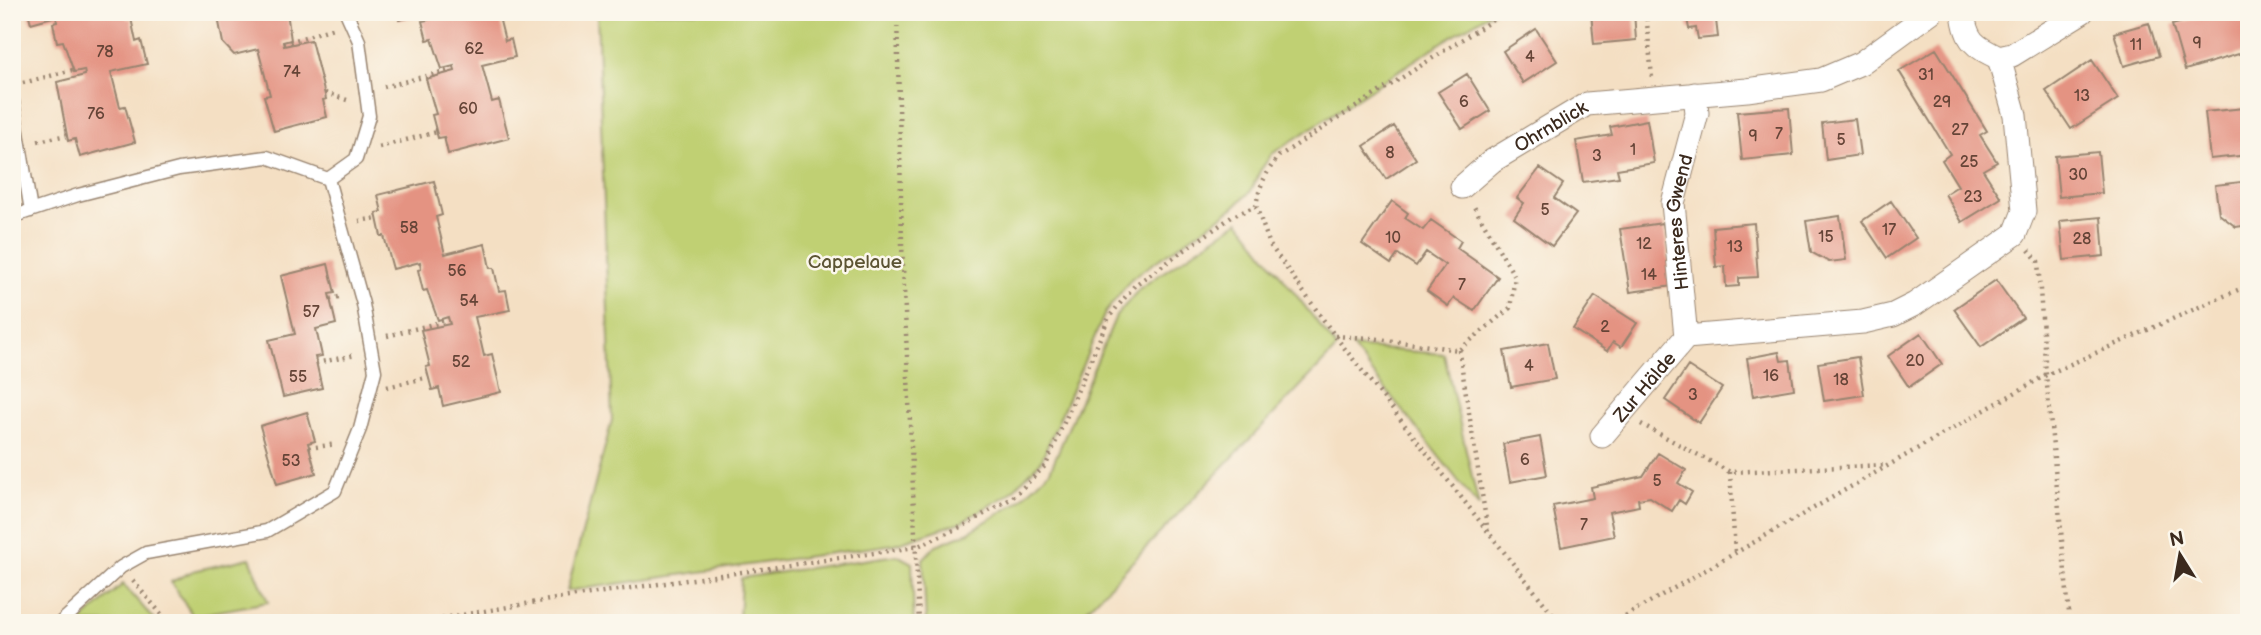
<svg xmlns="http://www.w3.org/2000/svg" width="2261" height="635" font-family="'Balsamiq Sans',sans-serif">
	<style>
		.green { fill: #c0d073; stroke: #7e7d48; stroke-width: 2 }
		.building { fill: #e49382 }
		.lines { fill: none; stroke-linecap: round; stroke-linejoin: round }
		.lane-casing { stroke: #988470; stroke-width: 15 }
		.street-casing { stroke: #988470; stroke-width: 25 }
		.path { stroke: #988470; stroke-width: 4.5; stroke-dasharray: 2 5; stroke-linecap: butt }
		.lane { stroke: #fff; stroke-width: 12 }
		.street { stroke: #fff; stroke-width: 23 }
		.labels { text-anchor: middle; stroke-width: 5; stroke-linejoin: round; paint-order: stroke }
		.number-label { font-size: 16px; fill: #654437 }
		.street-label { font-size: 19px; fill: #3b2a1e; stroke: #fbf7ec }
		.park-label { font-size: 19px; fill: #5c5433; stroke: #fbf7ec }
	</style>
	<rect width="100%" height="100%" fill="#fbf7ec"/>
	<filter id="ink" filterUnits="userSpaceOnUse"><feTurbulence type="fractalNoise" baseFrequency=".0143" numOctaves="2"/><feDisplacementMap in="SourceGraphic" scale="14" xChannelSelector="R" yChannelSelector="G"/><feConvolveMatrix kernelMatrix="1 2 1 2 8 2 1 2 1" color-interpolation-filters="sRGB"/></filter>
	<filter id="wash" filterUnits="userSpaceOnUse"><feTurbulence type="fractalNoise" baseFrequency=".00686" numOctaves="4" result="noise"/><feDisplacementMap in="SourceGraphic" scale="28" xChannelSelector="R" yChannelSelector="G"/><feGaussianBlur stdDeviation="1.57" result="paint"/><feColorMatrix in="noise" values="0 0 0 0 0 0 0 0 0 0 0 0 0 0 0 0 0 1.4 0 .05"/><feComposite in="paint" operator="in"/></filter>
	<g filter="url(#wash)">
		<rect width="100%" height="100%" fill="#f4dfc3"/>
		<!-- green -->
		<path class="green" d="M597,12H1492L1444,41L1272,154L1260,171L1251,191L1233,208L1132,278L1105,313L1041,461L1009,494L961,522L895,544L567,591L612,420Z
			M1239,221L1337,348L1074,623H926L923,559L936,545L967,533L1018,502L1050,471L1116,316L1140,288Z
			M1352,347L1444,354L1479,507Z
			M897,555L912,563L914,623H739L741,578Z
			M250,558L268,602L193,616L171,582L193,571Z
			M123,584L157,623H79Z"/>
		<g id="blocks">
			<!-- building -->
			<path class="building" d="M28,12H125L127,19L131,18L136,42L141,40L147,64L111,72L120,107L125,106L135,142L80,157L75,139L68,141L57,82L85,75L84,70L74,72L63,41L57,42L53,23L57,22L56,16L31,23Z
				M217,12H287L291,40L283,42L284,46L311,40L326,99L323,100L327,117L274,131L264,96L270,95L258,49L234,55L223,43Z
				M397,12H495L496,18L499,17L505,41L511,39L515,57L482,65L492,102L499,100L509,138L448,154L444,137L438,138L432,115L436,114L426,79L455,71L454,66L442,69L432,39L427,40L422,21L428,20L426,14L399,20Z
				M1591,12H1634L1636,40L1594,44Z
				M1678,12H1715L1718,37L1698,39L1696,28L1689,29L1687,18L1679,19Z
				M1747,12H1767V14L1748,16Z
				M2217,12H2248L2249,51L2185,70L2172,25Z
				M2149,23L2159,56L2124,66L2114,33Z
				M1536,29L1557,61L1523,83L1503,51Z
				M1936,49L1987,131L1980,135L1997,162L1983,170L2001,198L1962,222L1945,194L1958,186L1942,160L1950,154L1899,71Z
				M2092,60L2118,99L2071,129L2046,91Z
				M1467,74L1490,111L1462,129L1438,92Z
				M1789,108L1793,155L1742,160L1737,112Z
				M2244,108L2249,155L2210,159L2205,112Z
				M1855,119L1860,155L1826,160L1822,123Z
				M1647,120L1654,163L1617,169L1619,177L1583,182L1576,141L1612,135L1610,127Z
				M1394,126L1416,159L1386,179L1364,146Z
				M2098,152L2102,193L2059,197L2055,156Z
				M1540,168L1563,184L1554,198L1576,214L1552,246L1514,218L1524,203L1517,198Z
				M434,181L442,215L436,217L445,254L485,244L490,268H494L499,291L506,290L510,310L475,317L484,356L492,354L501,392L443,406L439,388L432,390L426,367L430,366L421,330L450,324L448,317L438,320L427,290L423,291L418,270L421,269L420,262L393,269L384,236H381L376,213L382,212L378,195Z
				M2249,181V225L2236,227L2219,214L2215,185Z
				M1392,201L1408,213L1405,218L1423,230L1431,220L1461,241L1457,248L1498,277L1474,311L1454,298L1448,306L1427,291L1445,265L1426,252L1416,266L1398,254L1391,264L1362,244Z
				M1891,201L1916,238L1887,258L1862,221Z
				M1840,216L1846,260L1829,262L1811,252L1806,221Z
				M2101,217L2104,256L2064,260L2060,221Z
				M1663,223L1673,286L1630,292L1620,229Z
				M1754,223L1758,277L1739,278V286L1726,287L1725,266L1716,267L1713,227Z
				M328,264L335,293L329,294L336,324L316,329L322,356L315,357L322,388L283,397L269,340L295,334L281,276Z
				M1996,280L2023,318L1981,347L1954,309Z
				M1595,296L1637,323L1621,347L1613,342L1607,351L1573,329Z
				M1921,333L1942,364L1909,387L1888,356Z
				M1548,343L1555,379L1511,387L1504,351Z
				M1779,352L1781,361L1790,360L1794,389L1753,396L1747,358Z
				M1858,357L1864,395L1824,401L1818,363Z
				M1688,366L1722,388L1699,423L1665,400Z
				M307,412L315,441L308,443L316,473L277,484L260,426Z
				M1540,437L1547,475L1510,482L1503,444Z
				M1658,453L1686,470L1678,483L1692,492L1685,504L1679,500L1672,511L1650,497L1638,499L1639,506L1609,512L1614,536L1561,547L1553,506L1593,498L1591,487L1643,476Z"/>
		</g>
	</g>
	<g filter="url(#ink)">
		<use href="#blocks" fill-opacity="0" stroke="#988470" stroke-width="2"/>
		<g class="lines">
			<!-- lane casing -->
			<g class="lane-casing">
				<path id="lane" d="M12,96L31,211
					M328,179L356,159L369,116L359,41L346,12
					M12,217L78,195L179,169L267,157L328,179
					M60,623L121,567L146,553L267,531L335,491L360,429L375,371L363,304L328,179"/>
			</g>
			<!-- street casing -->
			<g class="street-casing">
				<g id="street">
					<path d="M1963,12C1966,41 1974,46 1999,58"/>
					<path id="s1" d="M1462,187L1492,161L1587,104L1747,90L1821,80L1861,63L1931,12"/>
					<path d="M1686,337L1863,322L1893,315L1915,304L2015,234L2024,211L2015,115L1999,58L2012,55L2082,12"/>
					<path id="s2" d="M1686,337L1673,203L1697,113L1695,94"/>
					<path id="s3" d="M1602,436L1686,337"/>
				</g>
			</g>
			<!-- path -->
			<path class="path" d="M897,12L902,244L919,623
				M1646,12L1652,78
				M283,44L333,28
				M23,83L73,70
				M384,87L450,70L449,68
				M325,93L350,101
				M38,141L67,135
				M379,147L437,132
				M1256,206L1270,245L1335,336L1554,616L1563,623
				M359,221L377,218
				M2029,250L2038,261L2046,375L2070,623
				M330,299L343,296
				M387,336L449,320
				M1335,336L1371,338L1459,350L1510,308L1515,277L1473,205
				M1459,350L1488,532
				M316,363L356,355
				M387,387L429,377
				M1641,424L1730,472L1886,465
				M309,448L336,444
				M1730,472L1735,552
				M133,581L169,623
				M415,623L555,599L916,547L965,525L1012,498L1046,465L1109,317L1135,285L1233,216L1256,206C1259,186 1266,172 1279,156L1505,12
				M1613,623L2046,375L2249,285"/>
			<!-- lane -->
			<use href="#lane" class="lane"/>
			<!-- street -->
			<use href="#street" class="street"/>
		</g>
	</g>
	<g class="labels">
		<!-- number labels -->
		<g class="number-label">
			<text x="2197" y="48">9</text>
			<text x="2136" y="50">11</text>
			<text x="474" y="54">62</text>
			<text x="105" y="57">78</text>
			<text x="1530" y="62">4</text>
			<text x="292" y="77">74</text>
			<text x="1926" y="80">31</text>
			<text x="2082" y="101">13</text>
			<text x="1464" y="107">6</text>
			<text x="1942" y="107">29</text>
			<text x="468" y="114">60</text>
			<text x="96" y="119">76</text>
			<text x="1960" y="135">27</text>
			<text x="1779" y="139">7</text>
			<text x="1753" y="141">9</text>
			<text x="1841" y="145">5</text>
			<text x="1633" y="155">1</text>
			<text x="1390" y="158">8</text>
			<text x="1597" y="161">3</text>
			<text x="1969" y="167">25</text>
			<text x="2078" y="180">30</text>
			<text x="1973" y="202">23</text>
			<text x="1545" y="215">5</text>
			<text x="409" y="233">58</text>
			<text x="1889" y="235">17</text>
			<text x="1826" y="242">15</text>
			<text x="1393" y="243">10</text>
			<text x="2082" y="244">28</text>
			<text x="1644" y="249">12</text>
			<text x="1735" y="252">13</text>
			<text x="457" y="276">56</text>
			<text x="1649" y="280">14</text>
			<text x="1462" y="290">7</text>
			<text x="469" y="306">54</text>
			<text x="311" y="317">57</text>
			<text x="1605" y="332">2</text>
			<text x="1915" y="366">20</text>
			<text x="461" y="367">52</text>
			<text x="1529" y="371">4</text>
			<text x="1771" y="381">16</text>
			<text x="298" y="382">55</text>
			<text x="1841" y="385">18</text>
			<text x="1693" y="400">3</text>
			<text x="1525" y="465">6</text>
			<text x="291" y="466">53</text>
			<text x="1657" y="486">5</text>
			<text x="1584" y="530">7</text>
		</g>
		<!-- street labels -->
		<g class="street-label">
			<text dy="7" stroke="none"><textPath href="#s1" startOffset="108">Ohrnblick</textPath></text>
			<text dy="7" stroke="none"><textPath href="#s2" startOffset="116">Hinteres Gwend</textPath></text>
			<text dy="7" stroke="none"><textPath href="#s3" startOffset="65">Zur Hälde</textPath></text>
		</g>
		<!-- park labels -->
		<g class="park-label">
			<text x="855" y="268">Cappelaue</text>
		</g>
	</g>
	<!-- margin -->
	<rect width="2261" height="635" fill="none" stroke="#fbf7ec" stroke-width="42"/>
	<!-- north arrow -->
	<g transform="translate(2180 555) rotate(349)" stroke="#fbf7ec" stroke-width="5" paint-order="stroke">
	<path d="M0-5L12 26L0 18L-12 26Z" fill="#3b2a1e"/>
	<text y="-10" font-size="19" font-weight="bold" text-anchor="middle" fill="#3b2a1e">N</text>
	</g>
</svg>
